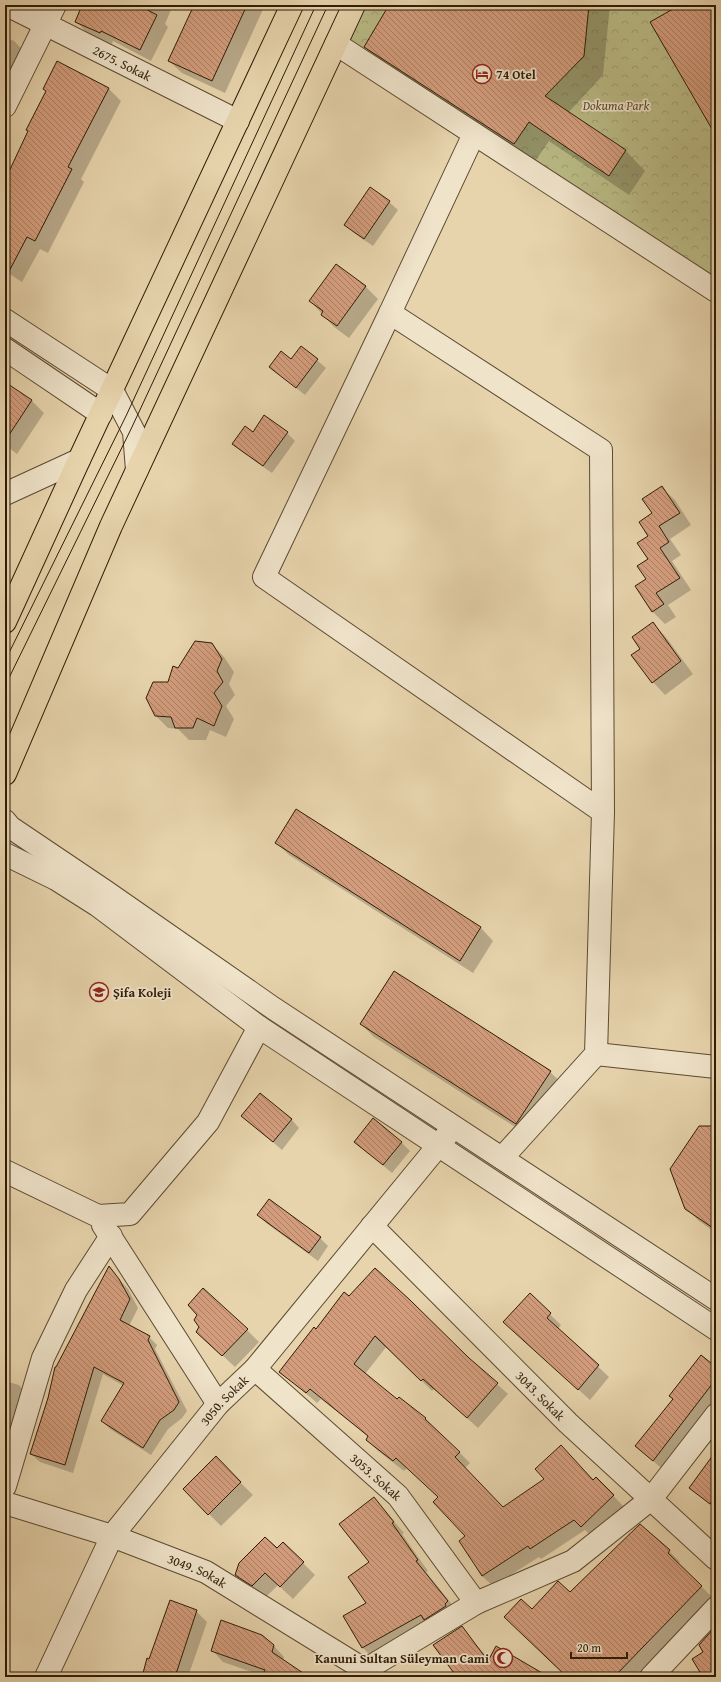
<svg xmlns="http://www.w3.org/2000/svg" width="721" height="1682" font-family="'Gentium Book Plus',serif">
	<style>
		.park { fill: url(#park-crowns); stroke: #746c46 }
		.shadow { fill: #0003 }
		.building { fill: url(#building-back-hatch); stroke: #2f1c06 }
		.lines { fill: none; stroke-linecap: round; stroke-linejoin: round }
		.minor-casing { stroke: #5d4a30; stroke-width: 24 }
		.highway-casing { stroke: #2f1c06; stroke-width: 24 }
		.minor { stroke: #efe3ca; stroke-width: 22 }
		.highway { stroke: #e7d4ad; stroke-width: 22 }
		.tram { stroke: #2f1c06; stroke-width: 1 }
		.labels { text-anchor: middle; stroke-width: 3.5; stroke-linejoin: round; paint-order: stroke }
		.street-label { font-size: 13px; fill: #2f1c06; stroke: #efe3ca }
		.poi-label { font-size: 13px; font-weight: bold; fill: #2f1c06; stroke: #efe3ca; text-anchor: start }
		.park-label { font-size: 13px; font-style: italic; fill: #594c2c; stroke: #efe3ca }
	</style>
	<defs>
		<pattern id="park-crowns" width="20" height="18" patternUnits="userSpaceOnUse"><rect width="20" height="18" fill="#babb86"/><path d="M2 6a3 3 0 1 1 6 0M12 15a3 3 0 1 1 6 0" fill="none" stroke="#a0a072"/></pattern>
		<pattern id="building-back-hatch" width="6" height="6" patternUnits="userSpaceOnUse"><rect width="6" height="6" fill="#d39d7d"/><path d="M-1 5l2 2M0 0l6 6M5-1l2 2" fill="none" stroke="#ac7f64"/></pattern>
	</defs>
	<rect width="100%" height="100%" fill="#e7d4ad"/>
	<filter id="stains"><feTurbulence type="fractalNoise" baseFrequency=".005" numOctaves="4"/><feColorMatrix values="0 0 0 0 .2 0 0 0 0 .09 0 0 0 0 .02 0 0 0 .5 -.17"/></filter>
	<radialGradient id="worn" r=".72"><stop offset=".6" stop-color="#630" stop-opacity="0"/><stop offset="1" stop-color="#630" stop-opacity=".3"/></radialGradient>
	<!-- park -->
	<path class="park" d="M354,5H716V290L336,44Z"/>
	<!-- shadow -->
	<path class="shadow" d="M83,5H173L165,24L168,27L151,61L113,41L112,44L87,33L76,21Z
		M196,5H265L225,93L182,73L169,61Z
		M390,5H610L603,75L568,113L626,151L645,171L629,195L549,141L534,163L385,67L365,47Z
		M5,37L14,41L26,53L5,93Z
		M58,62L109,89L121,101L81,179L84,182L48,253L40,249L22,282L5,271V183L47,92Z
		M389,202L398,210L373,246L354,233L346,225Z
		M365,286L378,299L349,338L334,327L310,301Z
		M302,347L326,368L305,395L270,367L291,360Z
		M5,383L32,401L44,413L17,454L5,445Z
		M287,433L295,441L272,473L242,452L234,444Z
		M662,488L675,500L691,525L670,539L681,555L672,561L691,590L668,605L676,617L665,624L653,612L637,586L647,579L649,536Z
		M652,623L665,636L693,674L665,695L653,682L641,649Z
		M212,644L224,657L234,672L229,684L235,695L226,706L234,719L226,737L210,730L206,740H189L178,729L168,728L156,716L169,683L179,669Z
		M297,810L481,928L493,941L473,973L289,855L276,842Z
		M361,1024L550,1072L563,1084L529,1136L374,1037Z
		M242,1116L291,1119L299,1128L282,1150Z
		M716,1127V1233L699,1221L686,1208Z
		M355,1142H401L410,1151L392,1173Z
		M258,1215L320,1238L328,1246L318,1261L266,1223Z
		M109,1268L128,1289L138,1308L129,1326L149,1337L157,1345L155,1349L187,1411L182,1418L168,1429L151,1455L110,1429L102,1421L124,1386L103,1374L73,1473L40,1462L31,1454L57,1368Z
		M344,1294L468,1358L508,1394L478,1428L434,1389L432,1391L387,1346L365,1374L397,1400L425,1418L470,1463L465,1468L503,1508L593,1481L607,1489L624,1507L593,1538L585,1530L541,1559L539,1557L493,1586L482,1576L467,1537L439,1498L407,1468L404,1471L378,1451L367,1440L369,1437L321,1399L317,1403L281,1372L316,1330Z
		M530,1295L561,1325L558,1329L609,1377L590,1400L504,1322Z
		M247,1330L259,1342L235,1367L210,1344Z
		M716,1368V1398L661,1468L636,1446L674,1400Z
		M5,1381L19,1385L27,1394L10,1444L5,1442Z
		M716,1453V1510L691,1488Z
		M216,1458L253,1495L221,1526L184,1489Z
		M374,1498L404,1533L402,1534L428,1571L426,1572L458,1612L373,1658L363,1648L345,1617L368,1603Z
		M640,1525L669,1551L680,1562L678,1563L712,1597L634,1677H568L532,1610L570,1593Z
		M283,1543L315,1575L293,1599L278,1585L265,1598L249,1588L237,1575L277,1550Z
		M196,1611L207,1622L188,1677H143L150,1660Z
		M461,1628L490,1660L542,1677H459Z
		M274,1646L284,1657L283,1661L304,1677H266L223,1662L213,1651Z"/>
	<!-- building -->
	<path class="building" d="M82,5H138L157,15L140,50L101,31L100,33L75,22Z
		M194,5H247L212,81L168,61Z
		M389,5H589L584,56L545,96L626,150L609,176L529,122L514,144L364,47Z
		M680,5H716V136L650,22Z
		M57,61L109,88L68,167L72,169L35,241L27,237L5,279V180L28,131L26,130L46,91L43,89Z
		M370,187L390,201L364,239L344,225Z
		M336,264L366,286L337,326L321,315L323,311L309,301Z
		M301,346L318,359L296,388L269,367L281,351L291,359Z
		M5,382L32,400L5,441Z
		M264,415L288,432L263,466L232,444L245,426L253,432Z
		M662,486L680,513L659,526L669,542L660,548L680,578L656,593L664,604L652,612L635,586L646,579L637,566L648,559L637,543L648,536L639,522L652,513L642,499Z
		M653,622L681,661L652,683L631,655L640,649L632,637Z
		M195,641L212,643L222,659L217,671L223,682L214,693L222,706L214,726L197,718L193,728H175L171,717L155,716L146,698L153,682H168L173,666L178,668Z
		M296,809L481,927L460,961L275,843Z
		M394,971L551,1071L516,1124L360,1024Z
		M260,1093L292,1119L273,1142L241,1116Z
		M373,1118L402,1142L383,1165L354,1142Z
		M699,1126H716V1230L685,1209L670,1169Z
		M269,1199L321,1237L309,1253L257,1215Z
		M109,1266L119,1279L130,1299L120,1320L150,1336L148,1340L179,1402L174,1410L160,1420L143,1448L101,1421L124,1383L94,1367L65,1465L30,1454L48,1398L55,1367H56Z
		M375,1268L410,1300L469,1358L498,1383L467,1418L423,1379L421,1381L375,1336L354,1364L397,1399L399,1397L426,1418L425,1419L460,1452L455,1457L503,1507L544,1479L535,1469L561,1445L593,1480L596,1477L614,1495L581,1527L574,1520L530,1549L528,1546L482,1576L459,1541L465,1536L433,1502L438,1497L396,1458L393,1461L366,1440L368,1436L310,1389L306,1393L279,1372L314,1327L316,1329L344,1292L349,1296Z
		M203,1288L248,1329L222,1356L196,1332L199,1327L194,1320L197,1315L188,1305Z
		M530,1293L551,1313L547,1318L599,1365L578,1390L503,1322Z
		M701,1355L716,1367V1379L653,1461L635,1446L673,1399L669,1396Z
		M716,1451V1494L710,1504L689,1488Z
		M216,1456L241,1482L208,1515L183,1489Z
		M374,1497L394,1522L392,1523L418,1560L416,1561L448,1601L445,1604L446,1606L424,1620L421,1615L362,1648L343,1616L366,1603L348,1577L369,1562L339,1524Z
		M640,1524L670,1550L668,1553L702,1586L614,1677H567L504,1617L521,1599L532,1609L558,1581L570,1592Z
		M265,1537L277,1548L283,1542L304,1562L280,1587L265,1573L252,1586L235,1575L239,1563Z
		M170,1600L197,1610L175,1677H142L147,1658L149,1659Z
		M221,1620L262,1635L274,1645L272,1652L309,1677H261L265,1670L211,1651Z
		M462,1626L488,1661L496,1646L549,1677H457L433,1645Z
		M716,1626V1677H703L692,1659L703,1652L699,1645Z"/>
	<g class="lines">
		<!-- minor casing -->
		<g class="minor-casing">
			<g id="minor">
				<path id="s1" d="M7,5L238,121"/>
				<path d="M336,44L716,291"/>
				<path d="M5,106L55,5"/>
				<path d="M390,313L474,134"/>
				<path d="M5,320L112,390L134,432L137,470"/>
				<path d="M5,349L101,414"/>
				<path d="M5,494L79,460"/>
				<path d="M5,821L10,827L105,891L273,1008L716,1299"/>
				<path d="M5,854L56,879L97,905L259,1027L716,1329"/>
				<path d="M596,1054L716,1067"/>
				<path d="M502,1158L596,1054L603,812L601,450L390,313L264,577L603,812"/>
				<path d="M5,1171L98,1216L130,1214L208,1122L259,1027"/>
				<path d="M103,1225L218,1404"/>
				<path id="s2" d="M372,1226L568,1423L716,1559"/>
				<path id="s3" d="M255,1369L398,1496L476,1603"/>
				<path d="M5,1486L43,1358L76,1290L111,1236"/>
				<path id="s4" d="M5,1503L112,1536L206,1572L365,1670L371,1677"/>
				<path d="M365,1670L476,1603L573,1561L651,1499L716,1415"/>
				<path id="s5" d="M46,1677L112,1536L218,1404L255,1369L447,1135"/>
				<path d="M651,1677L716,1608"/>
			</g>
		</g>
		<!-- highway casing -->
		<g class="highway-casing">
			<path id="highway" d="M5,622L79,460L292,5
				M5,774L111,526L354,5"/>
		</g>
		<!-- minor -->
		<use href="#minor" class="minor"/>
		<!-- highway -->
		<use href="#highway" class="highway"/>
		<!-- tram -->
		<path class="tram" d="M5,661L126,416L316,5
			M5,686L132,427L328,5"/>
	</g>
	<!-- icons -->
	<defs>
		<g id="hotel-ring" transform="scale(1)"><circle r="9.5" fill="#efe3ca" stroke="#8f2418" stroke-width="1.5"/><path d="M-6-4.5h1.5V1H6V5H4.5V3h-9V5H-6ZM-4 0a1.8 1.8 0 1 1 3.6 0ZM.5 0V-2.5h3Q6-2.5 6 0Z" fill="#8f2418"/></g>
		<g id="school-ring" transform="scale(1)"><circle r="9.5" fill="#efe3ca" stroke="#8f2418" stroke-width="1.5"/><path d="M0-5L7-2L0 1L-7-2ZM-4 1L0 2.5L4 1V4Q0 6-4 4Z" fill="#8f2418"/></g>
		<g id="mosque-ring" transform="scale(1)"><circle r="9.5" fill="#efe3ca" stroke="#8f2418" stroke-width="1.5"/><path d="M3.5-4.9A6 6 0 1 0 3.5 4.9A5 5 0 1 1 3.5-4.9Z" fill="#8f2418"/></g>
	</defs>
	<g fill-rule="evenodd">
		<use href="#hotel-ring" x="482" y="74"/>
		<use href="#school-ring" x="99" y="992"/>
		<use href="#mosque-ring" x="503" y="1658"/>
	</g>
	<g class="labels">
		<!-- street labels -->
		<g class="street-label">
			<text dy="5" stroke="none"><textPath href="#s1" startOffset="129">2675. Sokak</textPath></text>
			<text dy="5" stroke="none"><textPath href="#s2" startOffset="239">3043. Sokak</textPath></text>
			<text dy="5" stroke="none"><textPath href="#s5" startOffset="332">3050. Sokak</textPath></text>
			<text dy="5" stroke="none"><textPath href="#s3" startOffset="162">3053. Sokak</textPath></text>
			<text dy="5" stroke="none"><textPath href="#s4" startOffset="204">3049. Sokak</textPath></text>
		</g>
		<!-- poi labels -->
		<g class="poi-label">
			<text x="496" y="79">74 Otel</text>
			<text x="113" y="997">Şifa Koleji</text>
			<text x="489" y="1663" text-anchor="end">Kanuni Sultan Süleyman Cami</text>
		</g>
		<!-- park labels -->
		<g class="park-label">
			<text x="616" y="110">Dokuma Park</text>
		</g>
	</g>
	<!-- margin -->
	<rect width="721" height="1682" fill="none" stroke="#e7d4ad" stroke-width="20"/>
	<rect x="6" y="6" width="709" height="1670" fill="none" stroke="#2f1c06" stroke-width="2"/>
	<rect x="10" y="10" width="701" height="1662" fill="none" stroke="#2f1c06"/>
	<!-- scale -->
	<path d="M571 1652v6h56v-6" fill="none" stroke="#2f1c06" stroke-width="2"/>
	<text x="577" y="1652" font-size="12" fill="#2f1c06" stroke="#efe3ca" stroke-width="3" paint-order="stroke">20 m</text>
	<rect width="100%" height="100%" filter="url(#stains)"/>
	<rect width="100%" height="100%" fill="url(#worn)"/>
</svg>
